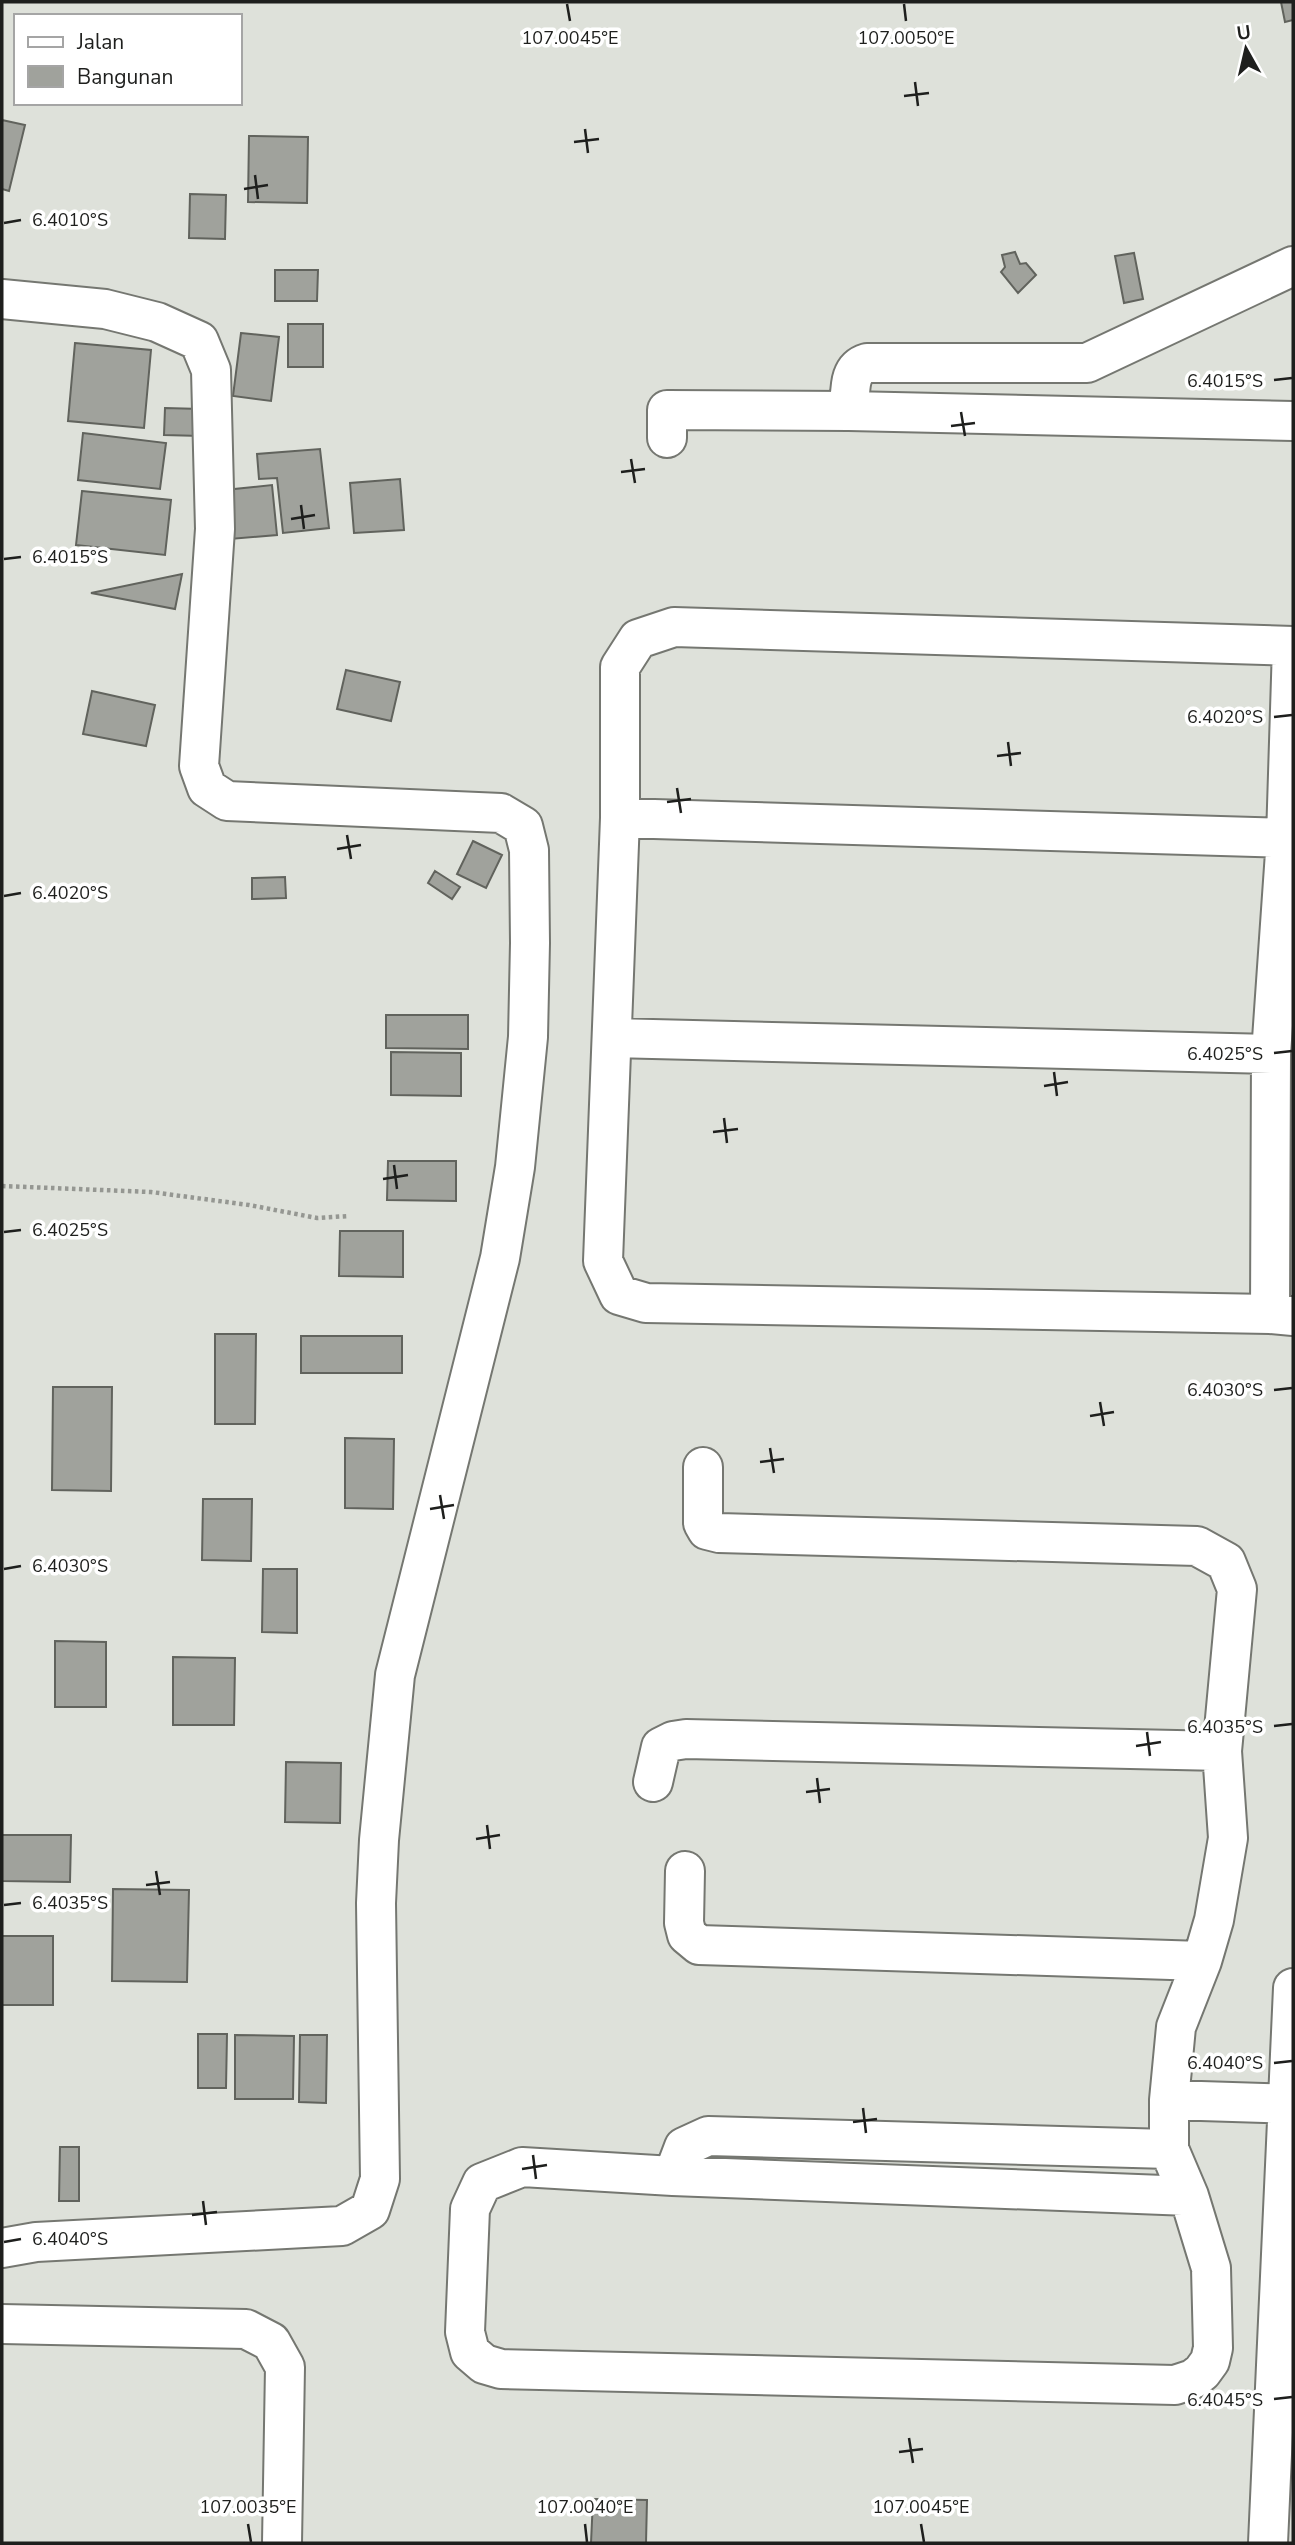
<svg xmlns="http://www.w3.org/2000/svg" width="1295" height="2545" font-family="'Nunito Sans',sans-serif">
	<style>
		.building { fill: #a0a29c; stroke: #61635d; stroke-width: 2 }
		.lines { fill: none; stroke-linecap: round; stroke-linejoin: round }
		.minor-casing { stroke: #757771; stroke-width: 42 }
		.path { stroke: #959792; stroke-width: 4.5; stroke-dasharray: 3.5 3.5; stroke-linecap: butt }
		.minor { stroke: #fff; stroke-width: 38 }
		.ticks { fill: none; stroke: #1e1f1d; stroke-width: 2.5 }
		.ticks-label { font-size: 18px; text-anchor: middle; fill: #1e1f1d; stroke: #fff; stroke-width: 7; stroke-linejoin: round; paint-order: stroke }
	</style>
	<rect width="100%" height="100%" fill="#dee1da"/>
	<!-- building -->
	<path class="building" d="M1281,2H1293V20L1285,22Z
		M2,120L25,125L9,191L2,189Z
		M249,136L308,137L307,203L248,202Z
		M190,194L226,195L225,239L189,238Z
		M1015,252L1020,264L1026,263L1036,275L1018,293L1001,272L1005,267L1002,255Z
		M1134,253L1143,299L1124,303L1115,256Z
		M275,270H318L317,301H275Z
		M288,324H323V367H288Z
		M241,333L279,337L271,401L233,396Z
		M75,343L151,350L144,428L68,421Z
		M165,408L201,409V436L164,435Z
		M83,433L166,443L160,489L78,480Z
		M320,449L329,528L283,533L277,478L259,479L257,454Z
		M400,479L404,530L354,533L350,483Z
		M272,485L277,535L230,539L225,490Z
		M82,491L171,500L165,555L76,545Z
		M182,574L175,609L91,593Z
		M346,670L400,682L391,721L337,709Z
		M92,691L155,705L146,746L83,734Z
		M473,841L502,855L486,888L457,874Z
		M435,871L460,887L452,899L428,883Z
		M285,877L286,898L252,899V878Z
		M386,1015H468V1049L386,1048Z
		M391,1052L461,1053V1096L391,1095Z
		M388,1161H456V1201L387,1200Z
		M340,1231H403V1277L339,1276Z
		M215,1334H256L255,1424H215Z
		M301,1336H402V1373H301Z
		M53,1387H112L111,1491L52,1490Z
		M345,1438L394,1439L393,1509L345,1508Z
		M203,1499H252L251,1561L202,1560Z
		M263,1569H297V1633L262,1632Z
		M55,1641L106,1642V1707H55Z
		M173,1657L235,1658L234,1725H173Z
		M286,1762L341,1763L340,1823L285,1822Z
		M2,1835H71L70,1882L2,1881Z
		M113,1889L189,1890L187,1982L112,1981Z
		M2,1936H53V2005H2Z
		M198,2034H227L226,2088H198Z
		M235,2035L294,2036L293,2099H235Z
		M300,2035H327L326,2103L299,2102Z
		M60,2147H79V2201H59Z
		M593,2499L647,2500L646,2543H591Z"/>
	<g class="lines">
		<!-- minor casing -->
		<g class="minor-casing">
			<path id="minor" d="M1293,266L1087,363H867C847,369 851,392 849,411L1293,421
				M2,299L105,309L157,322L199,341L211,370L215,529L199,766L207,788L227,801L501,813L523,826L529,850L530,943L528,1037L515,1167L500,1258L395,1675L379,1840L376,1903L380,2179L370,2210L342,2226L36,2242L2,2248
				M667,438V410L849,411
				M1293,646L674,627L638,639L620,667V818L603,1261L619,1295L646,1303L1270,1314L1293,1316
				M620,818L1286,838
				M612,1038L1271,1054
				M1270,1314L1271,1054L1286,838L1292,646
				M703,1467V1523L707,1530L719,1533L1197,1546L1226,1562L1237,1589L1222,1751L1228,1838L1214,1920L1202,1961L1176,2027L1169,2100V2149L1189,2196L1211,2268L1213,2348L1210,2361L1202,2372L1193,2379L1175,2385L501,2369L484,2364L470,2352L465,2332L470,2209L482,2183L522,2167L673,2176L1189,2196
				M653,1782L661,1747L673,1741L686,1739L1222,1751
				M685,1871L684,1923L687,1935L699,1945L1202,1961
				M1169,2100L1293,2104
				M673,2176L684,2147L708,2136L1169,2149
				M2,2324L246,2329L271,2342L285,2367L282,2543
				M1268,2543L1293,1988"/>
		</g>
		<!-- path -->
		<path class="path" d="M2,1186L151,1192L249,1205L317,1218L349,1216"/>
		<!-- minor -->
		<use href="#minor" class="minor"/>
	</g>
	<!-- ticks -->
	<path class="ticks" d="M567,4L570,21M904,4L906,21M915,82L918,106M904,96L929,93M585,129L588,153M574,142L599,139M255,175L258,199M244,189L268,185M4,223L21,220M1274,380L1292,378M961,412L965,436M951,426L975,423M631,459L635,483M621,472L645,469M301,505L304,529M291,519L315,515M4,559L21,557M1274,717L1292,715M1008,742L1011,766M997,756L1021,753M677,788L681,813M667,802L691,799M347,835L351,859M337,849L361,845M4,896L21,893M1274,1053L1292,1051M1054,1072L1057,1096M1044,1086L1068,1082M724,1118L727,1143M713,1132L738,1129M394,1165L397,1189M383,1179L408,1175M4,1232L21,1230M1274,1390L1292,1388M1100,1402L1104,1426M1090,1416L1114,1412M770,1448L774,1473M760,1462L784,1459M440,1495L444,1519M430,1509L454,1505M4,1569L21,1566M1274,1726L1292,1724M1147,1732L1150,1756M1136,1746L1161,1742M817,1778L820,1803M806,1792L830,1789M487,1825L490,1849M476,1839L500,1835M156,1871L160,1895M146,1885L170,1882M4,1905L21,1903M1274,2063L1292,2061M863,2108L866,2133M853,2122L877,2119M533,2155L536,2179M522,2169L547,2165M203,2201L206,2225M192,2215L217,2212M4,2242L21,2239M1274,2399L1292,2397M909,2438L913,2463M899,2452L923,2449M248,2524L251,2542M585,2524L587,2542M921,2524L924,2542"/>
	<g class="ticks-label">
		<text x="570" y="44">107.0045°E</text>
		<text x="906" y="44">107.0050°E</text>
		<text x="70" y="226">6.4010°S</text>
		<text x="1225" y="387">6.4015°S</text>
		<text x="70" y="563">6.4015°S</text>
		<text x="1225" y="723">6.4020°S</text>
		<text x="70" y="899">6.4020°S</text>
		<text x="1225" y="1060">6.4025°S</text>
		<text x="70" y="1236">6.4025°S</text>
		<text x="1225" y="1396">6.4030°S</text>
		<text x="70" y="1572">6.4030°S</text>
		<text x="1225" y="1733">6.4035°S</text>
		<text x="70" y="1909">6.4035°S</text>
		<text x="1225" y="2069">6.4040°S</text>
		<text x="70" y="2245">6.4040°S</text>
		<text x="1225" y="2406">6.4045°S</text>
		<text x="248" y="2513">107.0035°E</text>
		<text x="585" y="2513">107.0040°E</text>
		<text x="921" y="2513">107.0045°E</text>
	</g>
	<!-- border -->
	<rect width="1295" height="2545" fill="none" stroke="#1e1f1d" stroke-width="7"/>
	<!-- legend -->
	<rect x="14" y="14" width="228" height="91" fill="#ffffff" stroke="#a5a5a5" stroke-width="2"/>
	<rect x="28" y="37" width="35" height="10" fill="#ffffff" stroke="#a5a5a5" stroke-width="2"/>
	<text x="77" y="49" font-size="21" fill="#1e1f1d">Jalan</text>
	<rect x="28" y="66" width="35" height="21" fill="#a0a29c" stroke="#a5a5a5" stroke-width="2"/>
	<text x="77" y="84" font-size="21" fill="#1e1f1d">Bangunan</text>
	<!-- north arrow -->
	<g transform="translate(1246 49) rotate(352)" stroke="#ffffff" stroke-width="5" paint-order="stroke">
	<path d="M0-5L12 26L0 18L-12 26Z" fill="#1e1f1d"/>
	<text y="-10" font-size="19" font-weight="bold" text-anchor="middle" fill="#1e1f1d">U</text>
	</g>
</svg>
